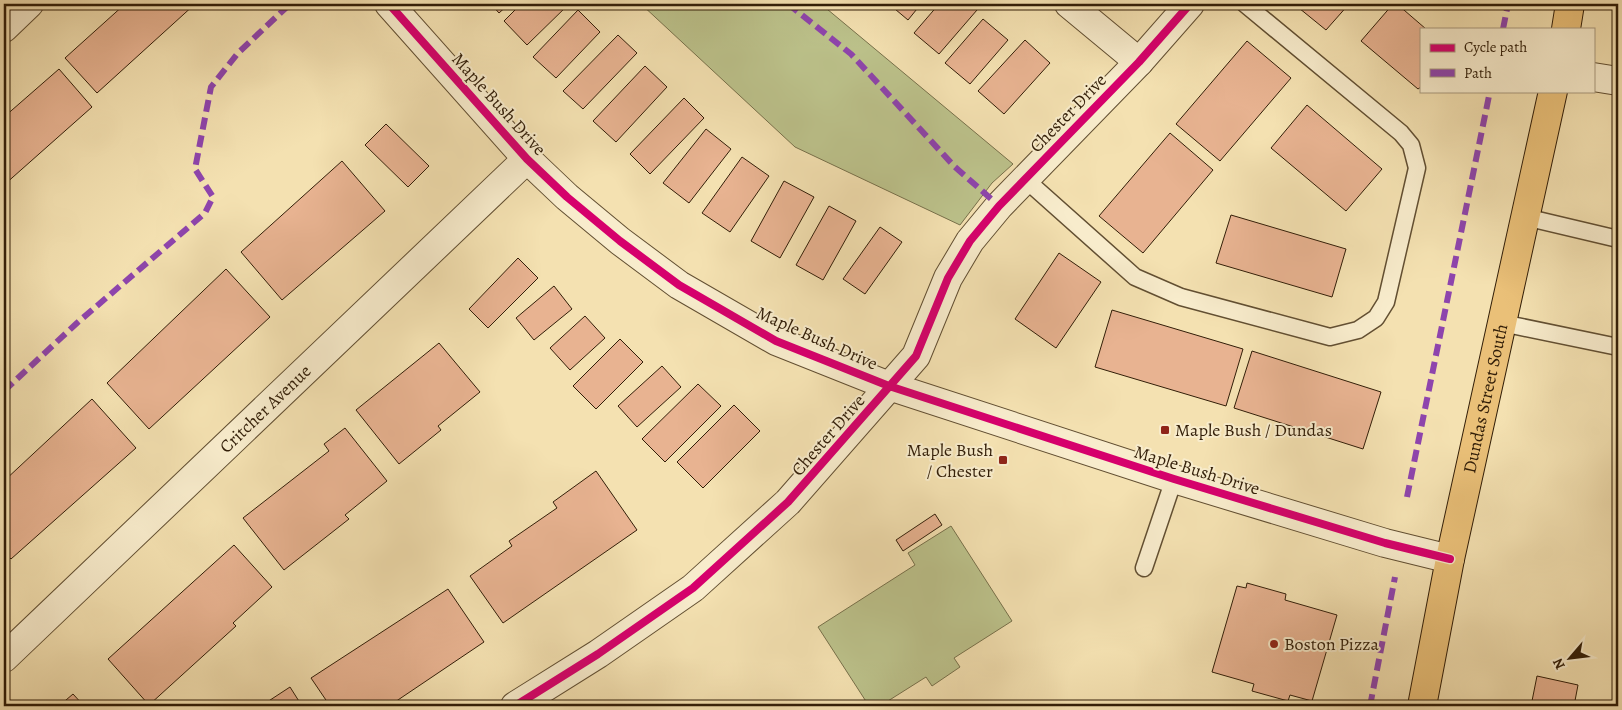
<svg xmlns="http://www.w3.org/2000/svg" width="1622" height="710" font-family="Alegreya,serif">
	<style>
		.green { fill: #bcc28b; stroke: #77704a }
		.building { fill: #e8b391; stroke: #321e08 }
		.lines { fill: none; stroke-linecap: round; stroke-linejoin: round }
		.service-casing { stroke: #624f32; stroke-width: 19 }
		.minor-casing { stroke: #624f32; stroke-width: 30 }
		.primary-casing { stroke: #321e08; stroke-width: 30 }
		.service { stroke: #f8eccc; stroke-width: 16 }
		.minor { stroke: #f8eccc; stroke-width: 28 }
		.primary { stroke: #eac078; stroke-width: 28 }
		.quiet { stroke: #8e44ad; stroke-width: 6; stroke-dasharray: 12 6; stroke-linecap: butt }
		.cycleway-casing { stroke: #f8eccc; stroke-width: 11 }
		.cycleway { stroke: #d6006c; stroke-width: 8 }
		.poi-dot { fill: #8f2418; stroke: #f8eccc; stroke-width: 2 }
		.labels { text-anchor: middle; stroke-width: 4; stroke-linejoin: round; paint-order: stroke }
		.street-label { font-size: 18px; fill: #321e08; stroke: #f8eccc }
		.poi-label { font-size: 18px; fill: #321e08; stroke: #f8eccc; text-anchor: start }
	</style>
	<rect width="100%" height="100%" fill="#f4e1b1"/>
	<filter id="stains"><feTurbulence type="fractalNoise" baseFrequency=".004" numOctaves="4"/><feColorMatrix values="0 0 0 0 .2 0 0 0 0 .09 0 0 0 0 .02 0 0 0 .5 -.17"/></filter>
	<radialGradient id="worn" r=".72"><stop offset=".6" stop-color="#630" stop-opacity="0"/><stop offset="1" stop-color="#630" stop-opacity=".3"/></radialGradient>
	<!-- green -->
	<path class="green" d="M641,4H821L1013,164L992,183L960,225L795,147Z
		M951,526L1012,621L954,658L960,667L932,686L926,677L880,706H869L818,627L915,565L908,553Z"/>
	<!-- building -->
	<path class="building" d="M125,4H195L97,93L65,58Z
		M491,4H509L499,13Z
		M521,4H569L527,45L504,21Z
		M889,4H921L908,20Z
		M939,4H970L977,10L939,54L914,33Z
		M1294,4H1349L1326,30Z
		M1393,4H1397L1426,29H1421V87L1418,89L1361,41Z
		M578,10L600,32L556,78L533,57Z
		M983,19L1008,40L970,84L945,63Z
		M618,35L637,53L583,109L563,91Z
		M1025,40L1050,63L1004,114L978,91Z
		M1247,41L1291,78L1220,161L1176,124Z
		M645,66L667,87L616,142L593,121Z
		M59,69L92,107L4,185V117Z
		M684,98L704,118L650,174L630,154Z
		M1307,105L1382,169L1346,211L1271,148Z
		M386,124L429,166L408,187L365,145Z
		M706,129L731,149L689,203L663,183Z
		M1170,133L1213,170L1143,253L1099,216Z
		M742,157L769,176L730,232L702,213Z
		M342,161L385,211L282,300L241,252Z
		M784,181L814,197L780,258L751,241Z
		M829,206L856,221L823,280L796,265Z
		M1231,215L1346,249L1332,297L1216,263Z
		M880,227L902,242L865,294L843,279Z
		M1059,253L1101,282L1056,348L1015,319Z
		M518,258L538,278L488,328L469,309Z
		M226,269L270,317L149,429L107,383Z
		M554,286L572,309L534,340L516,318Z
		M1112,310L1243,349L1226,406L1095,367Z
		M585,316L605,338L570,370L550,348Z
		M620,339L643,362L596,409L573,386Z
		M439,343L480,392L438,426L441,430L399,464L356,410Z
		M1252,351L1381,392L1363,449L1234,408Z
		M662,366L681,387L637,427L618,406Z
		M698,384L721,406L665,462L642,439Z
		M92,399L136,448L11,559L4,552V481Z
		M734,405L760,431L703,488L677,462Z
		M345,428L387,481L345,515L349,519L284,570L243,518L329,451L324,444Z
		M596,471L637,530L503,623L470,576L512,546L509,541L557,508L553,502Z
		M935,514L942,525L903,551L896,540Z
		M234,545L272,587L233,623L236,626L149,705L108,659Z
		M1247,583L1286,594L1285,600L1337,615L1312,701L1290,695L1288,701L1252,691L1254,684L1212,672L1237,586L1246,588Z
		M448,589L484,642L389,706H330L311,678Z
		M1537,676L1578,685L1574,706H1531Z
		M290,687L302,706H261Z
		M73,694L84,706H59Z"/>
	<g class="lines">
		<!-- service casing -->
		<g class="service-casing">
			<path id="service" d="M1025,179L1135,277L1181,297L1330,337L1358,330L1376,318L1386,302L1417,168L1411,145L1401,133L1245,4
				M1525,217L1618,239
				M1502,323L1618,347
				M1144,568L1174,479"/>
		</g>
		<!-- minor casing -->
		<g class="minor-casing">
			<g id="minor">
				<path d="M389,4L527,159L567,197L620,241L679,285L776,341L889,386L1174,479L1385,543L1450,559"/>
				<path d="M1069,4L1139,62"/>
				<path d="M4,28L29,4"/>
				<path d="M1593,77L1618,81"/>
				<path id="s1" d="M4,658L527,159"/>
				<path d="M515,706L598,654L693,588L788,502L916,356L948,278L970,241L999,206L1139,62L1190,4"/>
			</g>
		</g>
		<!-- primary casing -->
		<g class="primary-casing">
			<g id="primary">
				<path d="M1566,29L1570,4"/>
				<path id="s2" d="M1422,706L1450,559L1553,91"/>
			</g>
		</g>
		<!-- service -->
		<use href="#service" class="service"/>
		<!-- minor -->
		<use href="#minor" class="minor"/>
		<!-- primary -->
		<use href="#primary" class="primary"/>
		<!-- quiet -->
		<path class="quiet" d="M788,4L851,54L954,166L999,206
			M1503,29L1508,4
			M4,391L77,323L205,213L213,197L195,169L211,87L238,53L290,4
			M1407,497L1490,91
			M1370,706L1395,577"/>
		<!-- cycleway casing -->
		<g class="cycleway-casing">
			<path id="cycleway" d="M389,4L527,159L567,197L620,241L679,285L776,341L889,386L1174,479L1385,543L1450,559
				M515,706L598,654L693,588L788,502L916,356L948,278L970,241L999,206L1139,62L1190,4"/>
		</g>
		<!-- cycleway -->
		<use href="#cycleway" class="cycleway"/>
	</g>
	<!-- markers -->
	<g class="poi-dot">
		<rect x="1160" y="425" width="10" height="10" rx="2.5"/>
		<rect x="998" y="455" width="10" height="10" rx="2.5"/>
		<circle cx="1274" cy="644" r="5"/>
	</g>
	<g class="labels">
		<!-- street labels -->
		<g class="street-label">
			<text transform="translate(499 104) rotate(48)" y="6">Maple Bush Drive</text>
			<text transform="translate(1068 113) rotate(-46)" y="6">Chester Drive</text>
			<text transform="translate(817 338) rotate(24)" y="6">Maple Bush Drive</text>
			<text dy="6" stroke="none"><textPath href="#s2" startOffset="314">Dundas Street South</textPath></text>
			<text dy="6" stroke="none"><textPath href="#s1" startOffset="361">Critcher Avenue</textPath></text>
			<text transform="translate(828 435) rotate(-49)" y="6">Chester Drive</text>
			<text transform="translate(1197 470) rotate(17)" y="6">Maple Bush Drive</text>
		</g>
		<!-- poi labels -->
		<g class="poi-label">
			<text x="1175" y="436">Maple Bush / Dundas</text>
			<text x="993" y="456" text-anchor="end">Maple Bush<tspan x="993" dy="21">/ Chester</tspan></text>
			<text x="1284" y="650">Boston Pizza</text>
		</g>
	</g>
	<!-- margin -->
	<rect width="1622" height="710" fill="none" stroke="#f4e1b1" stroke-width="20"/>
	<rect x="5" y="5" width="1612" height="700" fill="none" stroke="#321e08" stroke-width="2.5"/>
	<rect x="10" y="10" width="1602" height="690" fill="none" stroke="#321e08"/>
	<!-- legend -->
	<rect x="1420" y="28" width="175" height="65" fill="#f8eccc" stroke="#a99a7e"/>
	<rect x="1430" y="44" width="25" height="8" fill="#d6006c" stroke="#a99a7e"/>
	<text x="1464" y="52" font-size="15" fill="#321e08">Cycle path</text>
	<rect x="1430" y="69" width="25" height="8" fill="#8e44ad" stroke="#a99a7e"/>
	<text x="1464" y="78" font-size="15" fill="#321e08">Path</text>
	<!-- north arrow -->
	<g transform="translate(1570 658) rotate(242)" stroke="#f8eccc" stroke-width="4" paint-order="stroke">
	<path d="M0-4L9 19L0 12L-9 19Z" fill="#321e08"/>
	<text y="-8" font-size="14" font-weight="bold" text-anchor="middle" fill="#321e08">N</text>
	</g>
	<rect width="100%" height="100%" filter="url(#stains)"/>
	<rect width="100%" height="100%" fill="url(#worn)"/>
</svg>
